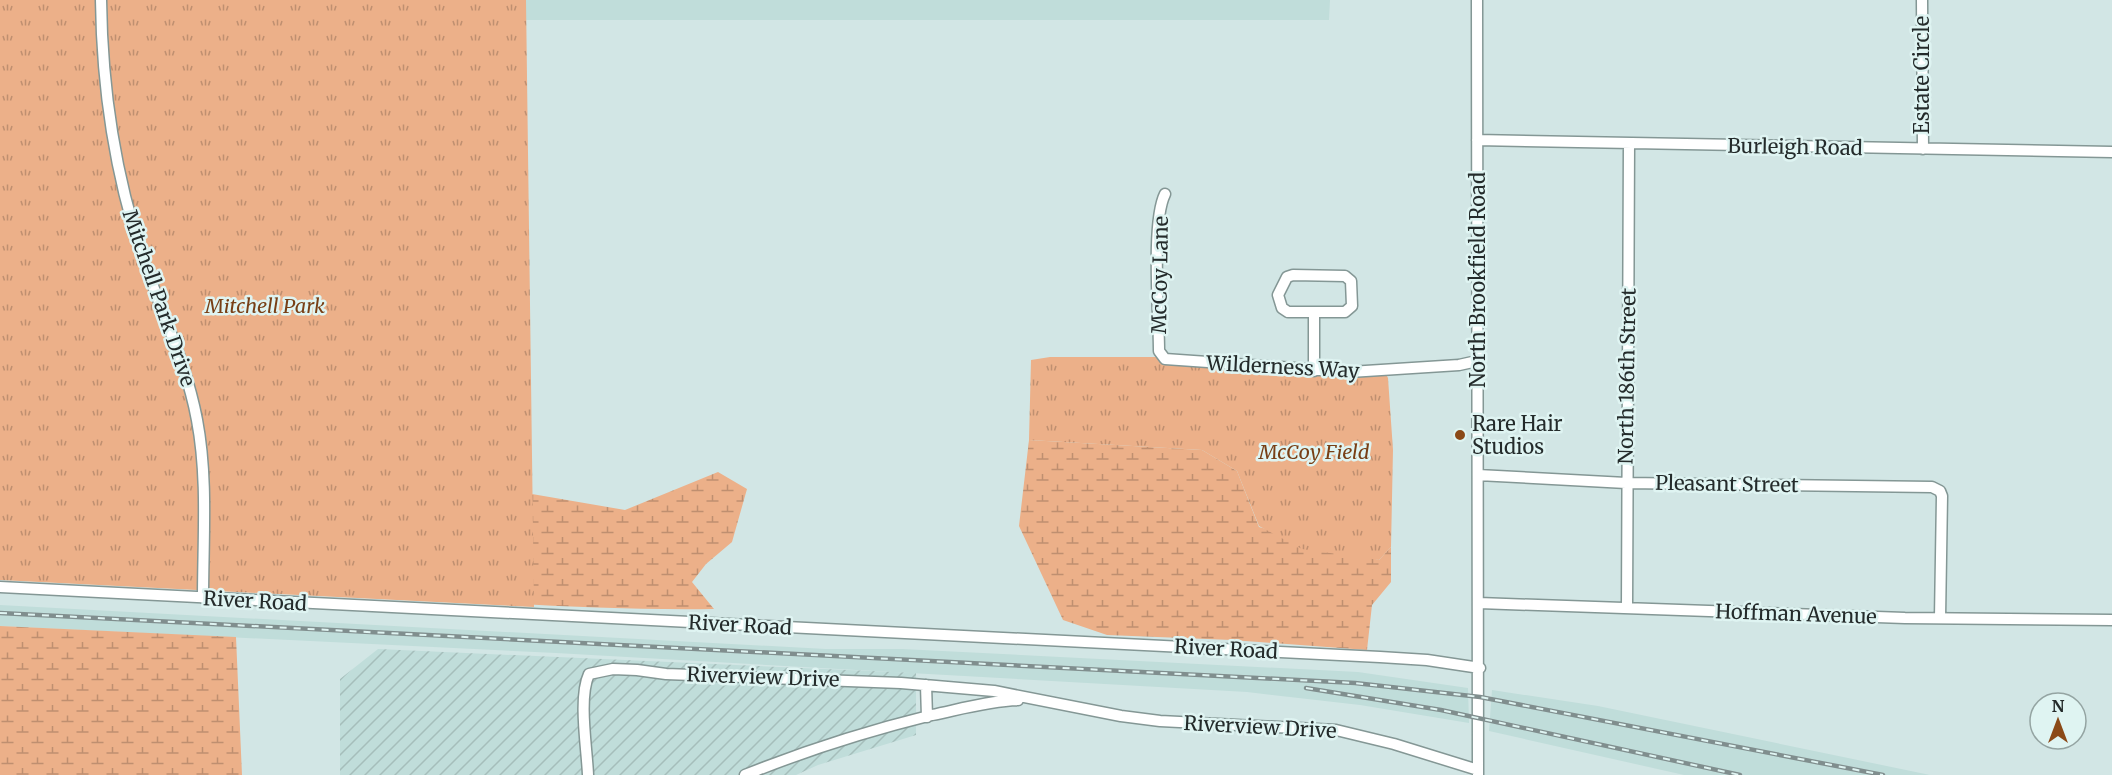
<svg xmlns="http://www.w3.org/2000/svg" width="2112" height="775" font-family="Merriweather,serif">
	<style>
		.built { fill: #c0ddda }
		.industrial { fill: url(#industrial-furrows) }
		.wetland { fill: url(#wetland-marsh) }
		.park { fill: url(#park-tufts) }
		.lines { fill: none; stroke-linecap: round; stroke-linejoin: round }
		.minor-casing { stroke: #849795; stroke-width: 13 }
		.minor { stroke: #fff; stroke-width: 10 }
		.rail-casing { stroke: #808e8e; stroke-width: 4.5 }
		.rail { stroke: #dff4f2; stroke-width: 2; stroke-dasharray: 7; stroke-linecap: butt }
		.poi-dot { fill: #8b4917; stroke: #dff4f2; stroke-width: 2 }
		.labels { text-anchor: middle; stroke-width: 5; stroke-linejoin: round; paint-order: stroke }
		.street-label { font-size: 20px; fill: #242b2b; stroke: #dff4f2 }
		.park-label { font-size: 20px; font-style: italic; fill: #783f15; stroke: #dff4f2 }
		.poi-label { font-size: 20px; fill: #242b2b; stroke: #dff4f2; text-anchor: start }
	</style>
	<defs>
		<pattern id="industrial-furrows" width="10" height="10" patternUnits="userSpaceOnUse" patternTransform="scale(1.5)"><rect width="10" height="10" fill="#c0ddda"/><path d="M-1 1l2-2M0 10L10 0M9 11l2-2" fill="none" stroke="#a5bebb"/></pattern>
		<pattern id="wetland-marsh" width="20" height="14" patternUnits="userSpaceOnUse" patternTransform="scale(1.5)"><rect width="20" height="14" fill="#ecb089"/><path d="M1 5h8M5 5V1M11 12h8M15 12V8" fill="none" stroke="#bf8f70"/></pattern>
		<pattern id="park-tufts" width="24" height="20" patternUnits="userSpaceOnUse" patternTransform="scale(1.5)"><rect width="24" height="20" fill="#ecb089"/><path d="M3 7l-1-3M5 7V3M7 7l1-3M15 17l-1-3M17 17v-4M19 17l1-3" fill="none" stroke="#bf8f70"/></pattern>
	</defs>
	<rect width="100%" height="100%" fill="#d2e6e5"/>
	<!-- built -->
	<path class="built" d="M526,0H1330L1329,20H526Z
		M0,605L826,649H902L1358,672L1468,688L1469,723L1360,705L1247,692L556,653L0,626Z
		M1492,690L1598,706L1930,775H1684L1489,731Z"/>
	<!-- industrial -->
	<path class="industrial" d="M378,649L916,673V735L818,765L796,775H340V679Z"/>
	<!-- wetland -->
	<path class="wetland" d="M1029,440L1202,450L1237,471L1259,527L1379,560L1391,547V582L1372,605L1367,650L1232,640L1107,635L1063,620L1019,526Z
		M474,455L532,494L625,510L718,472L747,489L732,542L706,564L692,582L714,609C559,611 405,596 250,584Z
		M0,626L236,637L242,775H0Z"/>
	<!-- park -->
	<path class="park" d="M0,0H526L534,607L0,580Z
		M1050,357H1157L1173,363L1385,372L1388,378L1393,450L1391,547L1379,560L1302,549L1259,526L1237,471L1202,450L1029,440L1031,360Z"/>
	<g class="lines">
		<!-- minor casing -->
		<g class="minor-casing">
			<path id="minor" d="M101,0C102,90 116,180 145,264C163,316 187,366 197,420C208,478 203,539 203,598
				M1477,0L1478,775
				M1922,0L1923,149
				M1477,140L2112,152
				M1165,194C1151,222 1159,315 1159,351L1165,359L1350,372L1459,365L1477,361
				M1293,275L1345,276L1351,281L1352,306L1345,312H1288L1282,308L1278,295L1287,277Z
				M1314,371V312
				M1478,475L1626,483L1932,487L1940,491L1942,496L1940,618
				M0,587L1380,657L1427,660L1480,668
				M1479,603L1905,618L2112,620
				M1627,608L1629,143
				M926,685L927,717
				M588,775C587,748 578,698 589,674L613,669L637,670L666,674L901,683L994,691L1121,716L1160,721L1336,730L1394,744L1478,770
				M745,775C807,750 867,731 932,715C961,709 989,701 1018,700"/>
		</g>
		<!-- minor -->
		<use href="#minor" class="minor"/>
		<!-- rail casing -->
		<g class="rail-casing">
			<path id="rail" d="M0,613L1355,683L1480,697L1883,775
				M1306,688L1441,710L1740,775"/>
		</g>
		<!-- rail -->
		<use href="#rail" class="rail"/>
	</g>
	<!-- markers -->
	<circle class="poi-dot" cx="1460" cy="435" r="6"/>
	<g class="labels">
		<!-- street labels -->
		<g class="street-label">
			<text transform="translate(1922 75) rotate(-90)" y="7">Estate Circle</text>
			<text transform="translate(1795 147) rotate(1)" y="7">Burleigh Road</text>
			<text transform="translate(1160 275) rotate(-89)" y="7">McCoy Lane</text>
			<text transform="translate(1478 280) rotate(-90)" y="7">North Brookfield Road</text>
			<text transform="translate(159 298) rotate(71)" y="7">Mitchell Park Drive</text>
			<text transform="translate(1283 367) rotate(3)" y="7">Wilderness Way</text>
			<text transform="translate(1627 376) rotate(-89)" y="7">North 186th Street</text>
			<text transform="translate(1727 484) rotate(1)" y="7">Pleasant Street</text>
			<text transform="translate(255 601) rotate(3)" y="7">River Road</text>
			<text transform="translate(1796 614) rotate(2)" y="7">Hoffman Avenue</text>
			<text transform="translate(740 625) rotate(3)" y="7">River Road</text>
			<text transform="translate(1226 649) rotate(3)" y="7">River Road</text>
			<text transform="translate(763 677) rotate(2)" y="7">Riverview Drive</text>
			<text transform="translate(1260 727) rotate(3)" y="7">Riverview Drive</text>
		</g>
		<!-- park labels -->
		<g class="park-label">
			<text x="265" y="313">Mitchell Park</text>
			<text x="1314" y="459">McCoy Field</text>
		</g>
		<!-- poi labels -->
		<g class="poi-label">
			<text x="1472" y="431">Rare Hair<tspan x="1472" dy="23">Studios</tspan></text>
		</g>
	</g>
	<!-- north arrow -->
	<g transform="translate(2058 721)"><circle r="28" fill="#dff4f2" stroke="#94a4a2" stroke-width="1.5"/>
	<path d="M0-4.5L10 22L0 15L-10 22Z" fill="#8b4917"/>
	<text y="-9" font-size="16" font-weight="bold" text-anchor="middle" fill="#242b2b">N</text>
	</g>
</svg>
